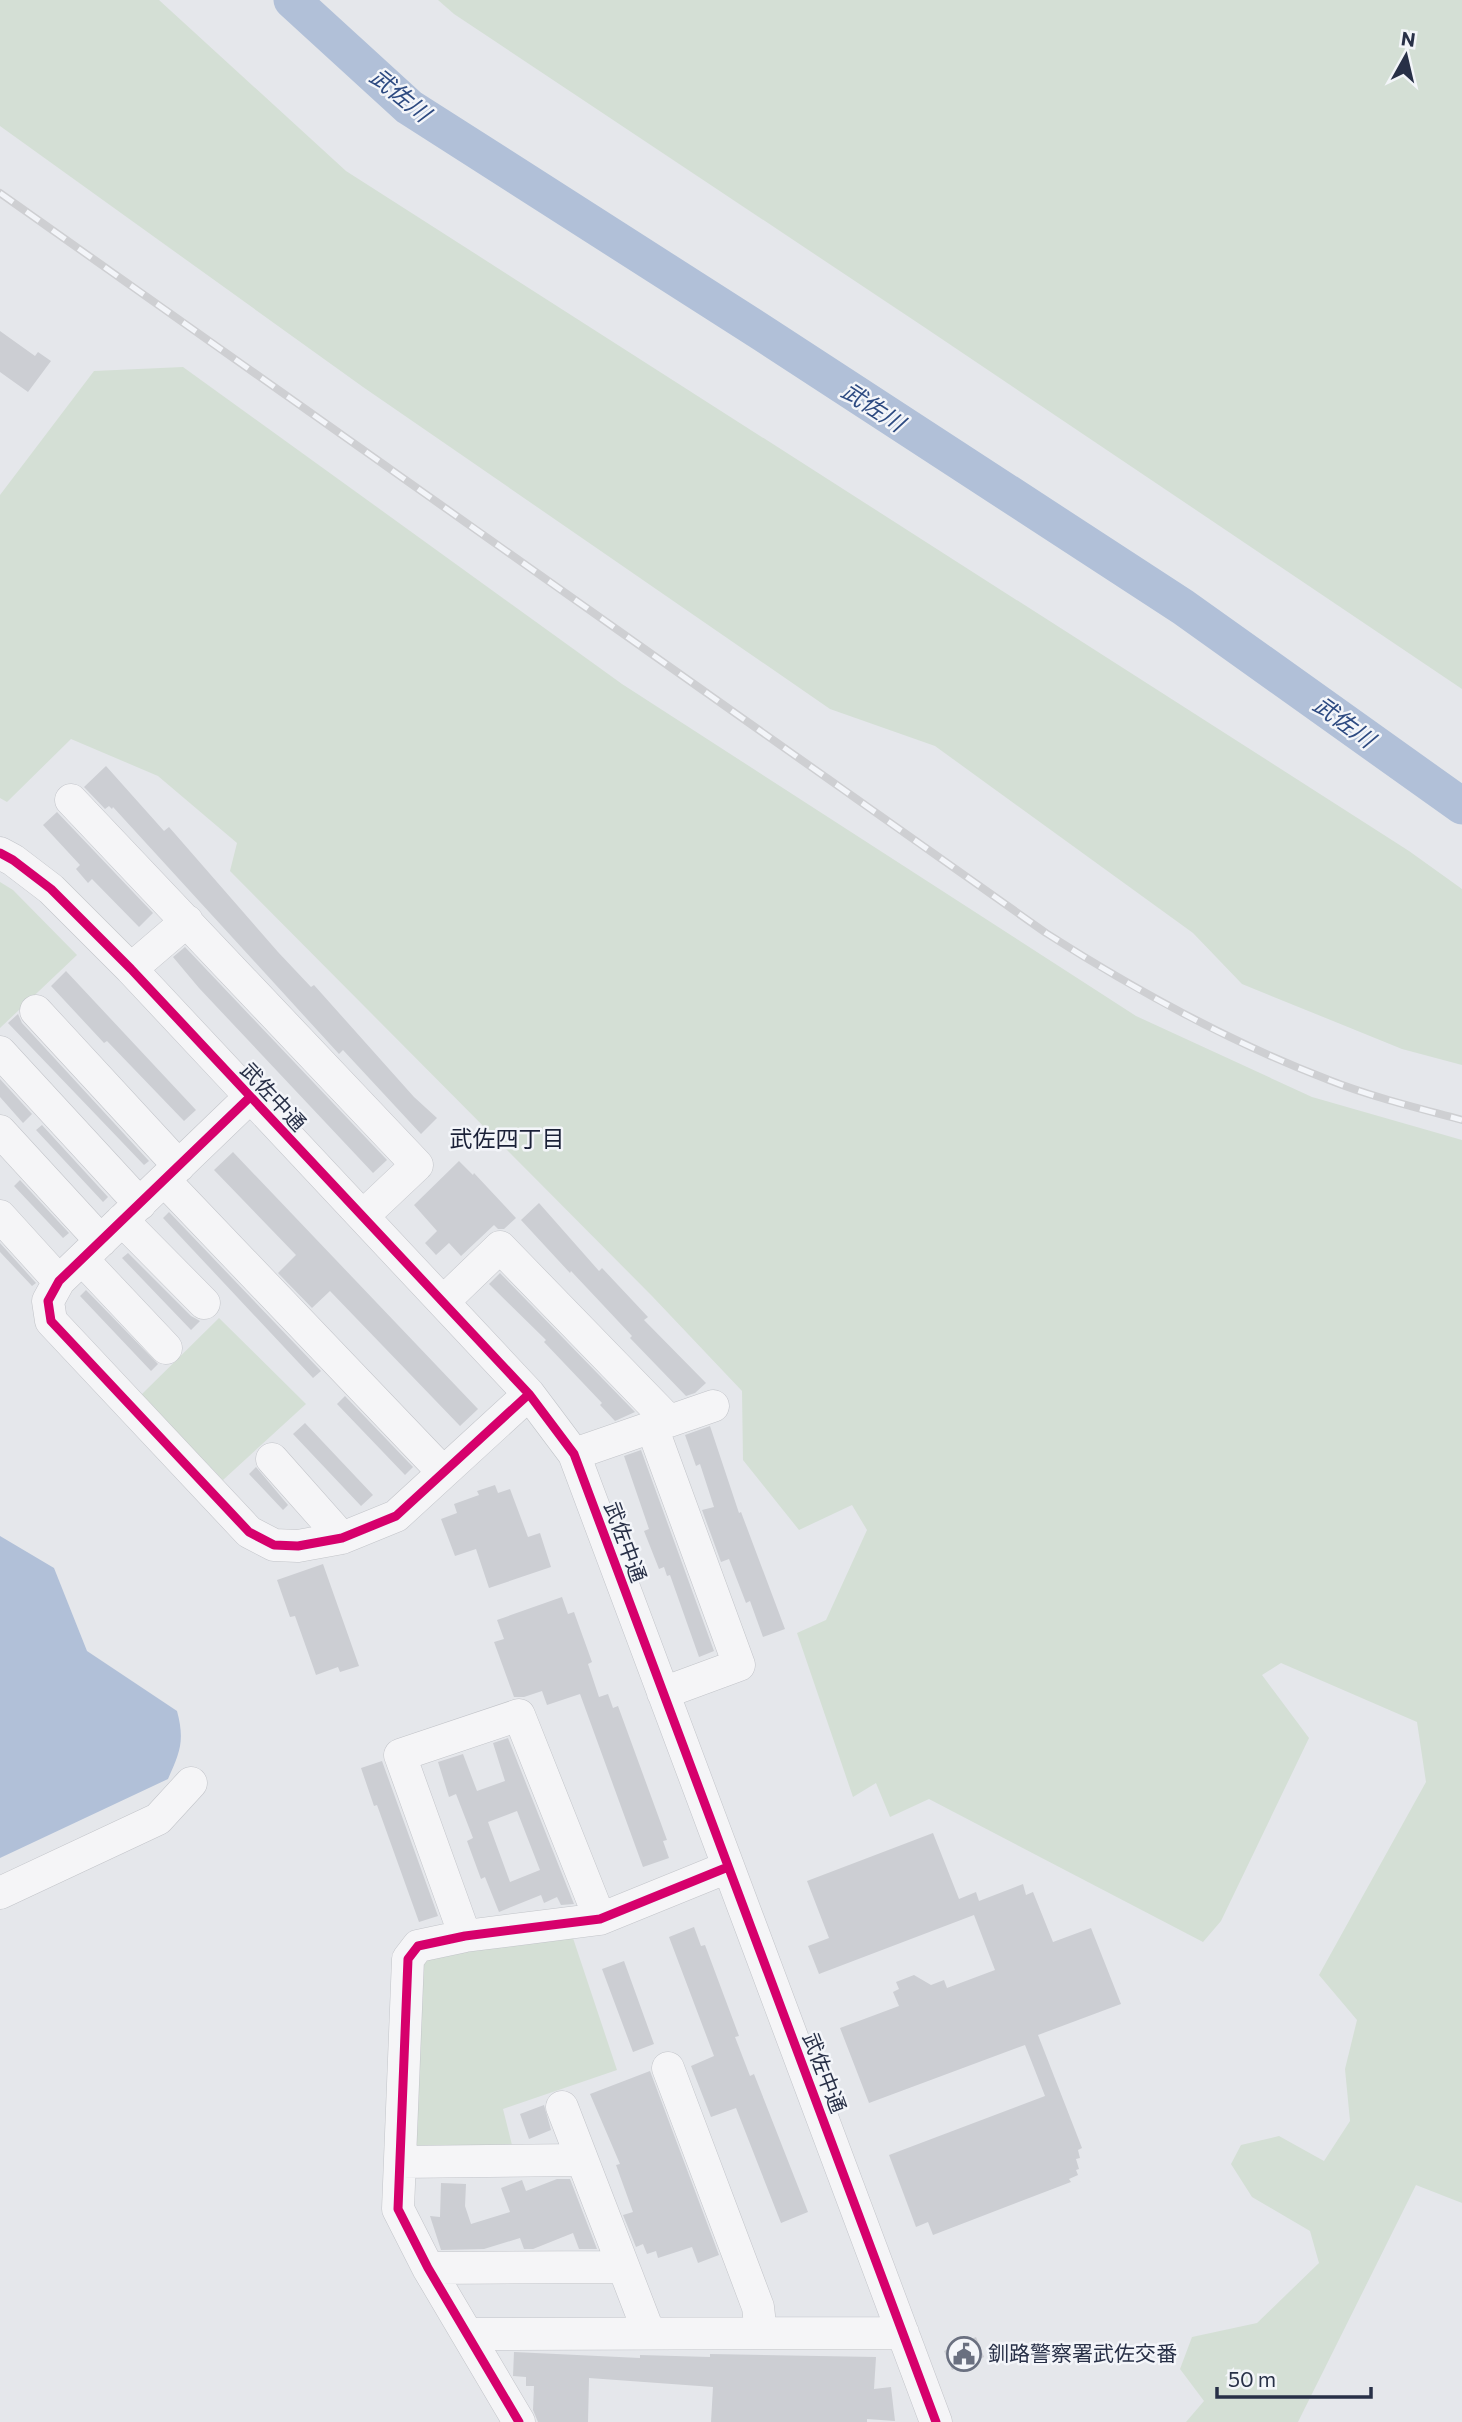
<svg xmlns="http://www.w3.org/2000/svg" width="1462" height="2422" font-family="Commissioner,'Noto Sans JP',sans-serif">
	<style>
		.green { fill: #d4dfd5 }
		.water { fill: #b1c0d8 }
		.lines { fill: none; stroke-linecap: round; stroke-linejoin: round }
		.river { stroke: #b1c0d8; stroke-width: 37 }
		.building { fill: #ccced3; fill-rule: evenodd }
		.minor-casing { stroke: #c2c4c9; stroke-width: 33 }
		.minor { stroke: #f5f5f7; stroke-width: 32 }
		.rail-casing { stroke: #cecfd2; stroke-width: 8 }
		.rail { stroke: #f3f5f9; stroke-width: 5; stroke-dasharray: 16; stroke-linecap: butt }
		.cycleway-casing { stroke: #f3f5f9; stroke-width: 13 }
		.cycleway { stroke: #d6006c; stroke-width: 9 }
		.labels { text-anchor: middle; stroke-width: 5; stroke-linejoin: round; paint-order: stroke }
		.street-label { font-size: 21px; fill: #283047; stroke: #f3f5f9 }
		.poi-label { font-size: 21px; fill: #283047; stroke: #f3f5f9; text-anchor: start }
		.water-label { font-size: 23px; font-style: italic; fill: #2d4a81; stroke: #f3f5f9 }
		.neighbourhood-label { font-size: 23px; fill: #1b2138; stroke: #f3f5f9 }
	</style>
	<rect width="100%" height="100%" fill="#e5e7eb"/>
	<!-- green -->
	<path class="green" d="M0,0H159L346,171L1409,851L1462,889V1065L1402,1049L1242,984L1193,933L935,746L830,709L363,387L0,126Z
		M438,0H1462V689L924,327L454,14Z
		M183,367L622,684L1136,1016L1312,1097L1462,1140V2203L1416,2185L1298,2422H1186L1204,2401L1180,2369L1192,2337L1257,2323L1319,2263L1310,2231L1252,2197L1231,2164L1241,2145L1279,2136L1324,2161L1350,2121L1345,2069L1357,2020L1319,1975L1426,1782L1417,1722L1281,1663L1262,1675L1309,1738L1221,1921L1203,1942L929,1799L890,1817L876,1783L853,1797L797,1633L826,1620L867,1530L852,1505L799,1530L743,1460L742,1391L652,1296L230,871L237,843L158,776L71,739L7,802L0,798V495L94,371Z
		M0,882L13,890L77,955L0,1028Z
		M219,1318L306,1404L223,1480L141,1395Z
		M572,1935L617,2070L503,2109L513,2149L411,2148L412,1973L428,1950Z"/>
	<!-- water -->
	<path class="water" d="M0,1536L54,1568L87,1651L177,1711C185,1741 180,1752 168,1779L0,1858Z"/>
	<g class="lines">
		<!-- river -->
		<path class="river" d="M292,0L409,107L764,334L1183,607L1462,806"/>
	</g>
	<!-- building -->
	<path class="building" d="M0,331L35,356L38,352L51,361L28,392L0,372Z
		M106,766L164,831L169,827L278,952L311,987L314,985L414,1097L437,1118L421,1134L343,1050L339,1054L113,807L112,809L109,806L105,809L84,787Z
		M57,812L153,913L139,927L92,879L88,883L76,869L80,865L43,825Z
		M185,947L387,1160L373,1173L199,988L173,957Z
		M66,971L196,1110L184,1121L107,1041L104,1043L51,986Z
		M18,1014L22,1023L149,1161L144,1165L8,1023Z
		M0,1079L32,1114L23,1123L0,1097Z
		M42,1125L108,1197L103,1202L36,1130Z
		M233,1152L478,1409L460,1426L330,1291L312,1308L278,1273L296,1255L214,1170Z
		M459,1161L473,1175L474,1173L516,1218L504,1229H498L494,1225L461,1256L449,1243L436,1255L425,1243L437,1231L414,1205Z
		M20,1180L69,1233L63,1238L14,1186Z
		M539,1203L599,1271L602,1268L648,1317L644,1320L706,1383L695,1393L686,1396L630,1338L632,1336L603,1305L571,1271L570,1273L521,1220Z
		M169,1212L321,1371L313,1378L163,1218Z
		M0,1243L36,1283L32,1286L0,1252Z
		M128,1253L191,1316L200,1321L191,1330L122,1258Z
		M500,1273L635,1412L615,1421L600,1405L602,1403L544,1342L546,1340L489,1284Z
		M86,1290L158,1364L151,1371L80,1296Z
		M345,1396L413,1467L405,1475L337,1404Z
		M305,1423L373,1495L361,1506L293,1434Z
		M710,1426L739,1513L741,1512L785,1629L763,1637L750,1601L746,1603L729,1559L721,1562L702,1510L714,1507L700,1464L696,1466L685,1435Z
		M641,1450L714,1651L699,1657L670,1575L667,1576L664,1567L659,1569L644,1531L649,1529L624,1456Z
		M256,1467L288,1505L283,1510L249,1474Z
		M495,1485L498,1493L510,1489L528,1537L540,1533L551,1567L489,1588L476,1549L455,1556L441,1519L457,1513L454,1504L479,1495L477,1491Z
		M323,1564L359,1666L340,1672L338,1667L316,1675L295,1616L290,1617L277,1580Z
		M562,1597L568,1614L574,1612L592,1662L588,1664L599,1697L608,1694L613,1708L618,1706L667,1840L663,1841L669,1858L643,1867L580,1694L547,1705L542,1691L524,1697H514L494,1642L504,1639L497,1620Z
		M508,1738L574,1904L561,1905L557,1897L544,1903L541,1895L499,1912L485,1877L481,1879L467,1841L473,1838L456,1794L449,1797L438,1762L463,1754L477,1791L505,1781L493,1743ZM517,1811L540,1870L510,1882L488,1822Z
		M382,1761L438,1916L419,1922L377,1805L374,1806L361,1768Z
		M933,1833L959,1899L976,1892L979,1901L1023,1884L1026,1895L1033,1892L1053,1942L1091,1928L1121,2004L1038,2035L1082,2148L1078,2150L1080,2158L1076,2159L1079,2169L1076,2170L1078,2175L1069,2179L1071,2182L933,2235L928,2222L916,2227L889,2155L1045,2096L1025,2045L869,2103L840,2028L899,2006L893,1992L899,1989L896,1982L914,1975L931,1985L944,1980L947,1988L995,1970L974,1915L819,1974L808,1946L829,1938L807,1881Z
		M694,1927L701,1946L705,1945L739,2036L735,2037L750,2076L754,2074L808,2212L781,2223L736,2108L711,2117L691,2066L714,2056L669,1937Z
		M624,1961L654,2044L633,2052L602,1969Z
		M650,2071L719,2255L698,2263L692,2247L658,2258L656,2251L647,2254L643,2244L636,2247L623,2215L633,2212L616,2165L620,2164L590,2094Z
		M544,2105L551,2130L529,2139L520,2114Z
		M557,2179H570L597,2249H579L573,2233L533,2249H524L520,2238L484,2249L441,2250L430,2216L440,2217L441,2183L466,2184L465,2206L471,2224L510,2212L501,2188L522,2180L526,2191Z
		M976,2337L984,2357L952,2370L944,2351Z
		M514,2352L640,2358V2355L710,2357V2354L876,2357L874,2389L891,2387L895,2421L867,2419V2422H711L713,2387L589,2378L588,2422H538L533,2410L534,2386H526V2377L513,2376Z"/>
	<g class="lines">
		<!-- minor casing -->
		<g class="minor-casing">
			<path id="minor" d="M71,800L417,1165L363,1216
				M0,853L13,860L51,889L131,969L529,1394L574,1454L936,2422
				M131,969L187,921
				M36,1011L179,1166
				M0,1052L140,1204
				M250,1097L59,1281L48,1301L51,1321L249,1532L274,1545L298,1546L342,1538L396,1516L529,1394
				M0,1131L101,1241
				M164,1180L443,1472
				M0,1216L59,1281
				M122,1220L204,1303
				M82,1259L166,1348
				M443,1302L500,1247L669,1421
				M652,1427L739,1665L663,1693
				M574,1454L713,1406
				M272,1459L342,1538
				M0,1893L158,1819L191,1783
				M465,1936L400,1755L519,1715L600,1919
				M668,2068L758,2307L761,2333
				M562,2107L649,2333
				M400,2162L581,2160
				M428,2268L623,2267
				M468,2334L903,2333
				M519,2422L428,2268L398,2209L408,1959L418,1946L465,1936L600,1919L728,1867"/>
		</g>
		<!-- minor -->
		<use href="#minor" class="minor"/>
		<!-- rail casing -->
		<g class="rail-casing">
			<path id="rail" d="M0,193L1046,933C1137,991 1229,1042 1329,1080C1372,1097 1418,1108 1462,1120"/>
		</g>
		<!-- rail -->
		<use href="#rail" class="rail"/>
		<!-- cycleway casing -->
		<g class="cycleway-casing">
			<path id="cycleway" d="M0,853L13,860L51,889L131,969L529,1394L574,1454L936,2422
				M250,1097L59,1281L48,1301L51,1321L249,1532L274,1545L298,1546L342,1538L396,1516L529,1394
				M519,2422L428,2268L398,2209L408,1959L418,1946L465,1936L600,1919L728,1867"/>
		</g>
		<!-- cycleway -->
		<use href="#cycleway" class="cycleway"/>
	</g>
	<!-- icons -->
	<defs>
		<g id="civic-ring" transform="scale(1.75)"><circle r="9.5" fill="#f3f5f9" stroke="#6a7080" stroke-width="1.5"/><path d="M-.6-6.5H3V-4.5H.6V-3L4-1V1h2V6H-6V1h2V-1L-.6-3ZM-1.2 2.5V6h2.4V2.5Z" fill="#6a7080"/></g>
	</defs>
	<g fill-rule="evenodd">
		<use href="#civic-ring" x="964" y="2354"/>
	</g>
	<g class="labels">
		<!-- street labels -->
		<g class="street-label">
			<text transform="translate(273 1097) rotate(47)" y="7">武佐中通</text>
			<text transform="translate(625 1542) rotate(70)" y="7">武佐中通</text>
			<text transform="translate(824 2073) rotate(69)" y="7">武佐中通</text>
		</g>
		<!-- poi labels -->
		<g class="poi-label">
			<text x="988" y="2361">釧路警察署武佐交番</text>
		</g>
		<!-- water labels -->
		<g class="water-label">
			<text transform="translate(400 95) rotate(39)" y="8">武佐川</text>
			<text transform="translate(873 407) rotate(33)" y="8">武佐川</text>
			<text transform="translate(1344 722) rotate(36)" y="8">武佐川</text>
		</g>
		<!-- neighbourhood labels -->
		<g class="neighbourhood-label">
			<text x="507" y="1147">武佐四丁目</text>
		</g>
	</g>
	<!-- north arrow -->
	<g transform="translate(1406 56) rotate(8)" stroke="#f3f5f9" stroke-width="5" paint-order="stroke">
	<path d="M0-5L12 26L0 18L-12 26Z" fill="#283047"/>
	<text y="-10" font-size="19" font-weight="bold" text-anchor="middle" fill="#283047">N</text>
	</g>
	<!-- scale -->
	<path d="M1217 2387v10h154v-10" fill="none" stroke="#283047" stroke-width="3.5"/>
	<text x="1228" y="2387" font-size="21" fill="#283047" stroke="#f3f5f9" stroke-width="5" paint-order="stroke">50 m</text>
</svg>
